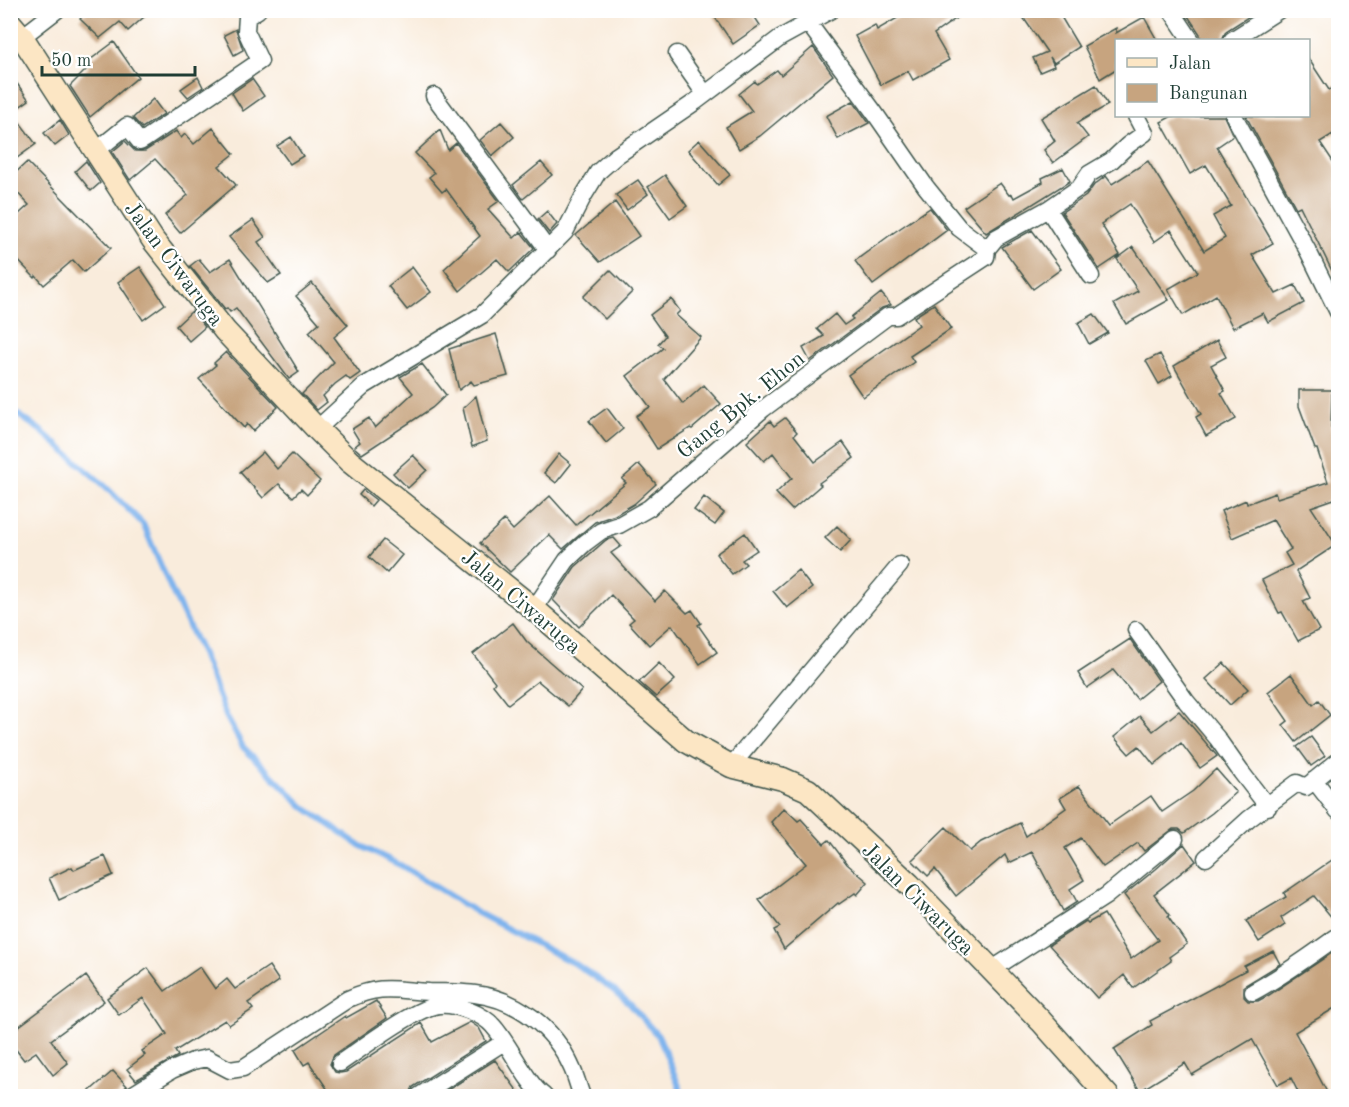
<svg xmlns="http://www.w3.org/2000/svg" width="1349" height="1107" font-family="'Old Standard TT',serif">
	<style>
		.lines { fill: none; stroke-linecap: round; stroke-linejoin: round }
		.stream { stroke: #7fb4ed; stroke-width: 6 }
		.building { fill: #c7a47f }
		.street-casing { stroke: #40574d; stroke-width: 19 }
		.secondary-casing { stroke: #40574d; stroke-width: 25 }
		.street { stroke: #fff; stroke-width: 16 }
		.secondary { stroke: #fce6c4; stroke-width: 22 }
		.labels { text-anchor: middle; stroke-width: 4.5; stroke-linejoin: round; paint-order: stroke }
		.street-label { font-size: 22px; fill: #1f3d34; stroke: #fff }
	</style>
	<rect width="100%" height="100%" fill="#fff"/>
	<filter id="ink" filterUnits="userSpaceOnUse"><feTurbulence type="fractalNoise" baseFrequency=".0167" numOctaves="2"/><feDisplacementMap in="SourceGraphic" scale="12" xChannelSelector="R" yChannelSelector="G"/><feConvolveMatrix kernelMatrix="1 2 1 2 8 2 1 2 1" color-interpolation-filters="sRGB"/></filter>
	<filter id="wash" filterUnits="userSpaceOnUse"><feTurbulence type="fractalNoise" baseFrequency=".008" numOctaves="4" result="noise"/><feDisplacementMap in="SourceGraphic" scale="24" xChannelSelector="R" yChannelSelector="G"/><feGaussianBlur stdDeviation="1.35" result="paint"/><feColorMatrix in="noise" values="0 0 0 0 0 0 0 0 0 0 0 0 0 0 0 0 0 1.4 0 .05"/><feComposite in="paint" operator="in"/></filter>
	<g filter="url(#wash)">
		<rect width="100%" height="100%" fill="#f9ecdc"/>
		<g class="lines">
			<!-- stream -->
			<path class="stream" d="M10,409L40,430L105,486L143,524L171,589L202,654L226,716L243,747L304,807L359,845L402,866L476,912L577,965L612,989L629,1003L659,1037L683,1096"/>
		</g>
		<g id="blocks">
			<!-- building -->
			<path class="building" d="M88,10H152L128,31L120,22L100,38L80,19Z
				M710,10H750L760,25L733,44Z
				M911,10H968L934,34L949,60L913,80L908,71L881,85L855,36L875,25L877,30Z
				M1018,10H1057L1079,47L1054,63L1050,57L1054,66L1040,72L1033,58L1047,52Z
				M1184,10H1259L1226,31L1222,40H1201L1200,34Z
				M1144,17L1157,40H1116V69L1100,79L1084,46L1116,28V33Z
				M236,29L243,50L234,55L224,35Z
				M114,42L138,77L90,117L70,86L89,67L86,63Z
				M813,47L833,75L760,136L739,149L726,127L752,111L739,94L755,81L757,84L777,70L781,75Z
				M1308,58L1329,90L1338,84V131L1320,142L1338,169V283L1300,206L1296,208L1246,116H1308Z
				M10,74L29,100L12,112L36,144L17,158L10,149Z
				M198,77L203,87L188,97L181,89Z
				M252,79L264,96L243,111L232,93Z
				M1096,85L1108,105L1077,123L1088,137L1053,163L1044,150L1055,141L1041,118Z
				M153,99L164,114L142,128L133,118Z
				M853,101L869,123L838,139L826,116Z
				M1172,116H1224L1233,136L1217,147L1273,243L1252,255L1276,294L1295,285L1304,303L1268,322L1263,313L1233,328L1216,295L1183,315L1168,289L1198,272L1171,230L1154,242L1130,204L1101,224L1120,255L1099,269L1062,212L1086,196L1094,185L1106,176L1112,184L1148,161L1204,251L1225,238L1213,216L1231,206L1206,165L1190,174L1161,122Z
				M60,120L69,135L55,146L44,133Z
				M501,122L514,137L492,156L480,140Z
				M213,128L234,154L219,166L236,185L180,233L165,215L188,195L155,159L130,180L112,152L125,141L135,151H145L176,131L181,138L185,134L194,144Z
				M440,130L448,150L456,143L499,201L488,209L514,238L521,232L534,248L509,272L497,259L460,291L444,269L480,236L446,189L442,192L429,177L434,173L415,153Z
				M291,137L303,156L290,164L277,146Z
				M699,140L730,175L718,185L688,150Z
				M86,161L100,183L91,191L75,171Z
				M27,162L111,248L84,272L73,260L44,285L36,276L35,278L10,252V222L29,205L10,185V178Z
				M541,162L552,175L523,199L513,185Z
				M1063,168L1070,181L986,233L964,207L1000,183L1009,195L1012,194L1014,198L1043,182L1042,178Z
				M665,175L687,206L670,218L648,187Z
				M638,180L648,194L627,210L616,195Z
				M615,202L639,236L600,262L576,235Z
				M930,208L947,230L873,285L855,261L893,233Z
				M547,211L557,224L549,233L538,219Z
				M253,220L265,237L258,242L281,275L268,283L229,237Z
				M1032,230L1061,269L1033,289L1002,247Z
				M1133,247L1169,300L1126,324L1114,304L1138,291L1117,259Z
				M199,259L210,272L230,259L299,372L289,379L236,308L230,312L227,308L225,309L190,266Z
				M140,267L165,304L143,320L118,282Z
				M412,267L431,292L407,310L388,286Z
				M610,270L632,292L605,319L583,297Z
				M312,283L348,325L334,337L360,373L350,380L346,376L335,384L323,396L327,402L317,410L302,394L334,362L309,332L319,323L296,296Z
				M881,293L891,305L882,308L810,361L803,348L824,336L817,329L835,314L844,325L853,319L851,317Z
				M671,299L680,311L676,315L701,337L664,379L683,404L704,385L721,404L692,429L690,428L657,449L636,416L650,407L627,376L663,348L658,344L665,336L650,315Z
				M934,304L951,329L910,356L914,362L863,397L848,375L919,325L914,317Z
				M192,311L205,327L189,341L176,326Z
				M1094,314L1108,333L1089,344L1078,323Z
				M496,334L508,376L474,385L471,381L459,390L449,349Z
				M1217,340L1226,357L1211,365L1225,391L1221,393L1236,419L1206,436L1196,417L1201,414L1174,366Z
				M226,352L278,407L253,431L247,424L244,428L199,379L216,365L214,363Z
				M1160,354L1172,376L1159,384L1146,361Z
				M422,364L446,395L432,408L362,454L354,447L360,442L352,429L369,418L375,428L413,393L400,377Z
				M1299,390H1332L1331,427L1338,446V503L1336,504L1334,499L1311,507L1336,545L1296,571L1310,598L1303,601L1319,630L1298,641L1282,612L1279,613L1262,580L1292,565L1285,553L1291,549L1273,520L1232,538L1221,511L1246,500L1247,504L1275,493L1277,498L1328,482L1317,449H1315L1299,406Z
				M476,396L487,441L472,447L463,408Z
				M607,408L623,429L606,443L589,421Z
				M785,418L797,432L794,435L815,462L843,442L854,458L819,483L821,485L792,510L776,493L792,478L773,453L764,461L747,442L770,421L774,426Z
				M263,452L277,469L292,454L320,481L307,495L301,489L293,497L279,484L263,498L240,472Z
				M559,454L571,464L556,483L544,473Z
				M413,455L427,470L408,488L393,473Z
				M639,464L656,484L634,504L615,515L595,522L563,549L549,535L510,572L480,543L504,520L513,530L550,496L576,525L626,483L622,479Z
				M363,490L376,500L371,506L359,495Z
				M704,497L724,513L715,525L694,510Z
				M837,526L851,540L840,552L825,538Z
				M745,533L757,550L742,560L746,564L732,574L716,554Z
				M614,538L621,546L611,553L655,601L665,591L687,613L692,610L701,623L698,625L717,652L700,664L672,625L649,645L629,623L634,619L611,595L579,627L553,600L575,567L606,540Z
				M383,540L402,555L387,573L369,557Z
				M798,570L812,588L787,608L773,591Z
				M513,623L527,642L582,690L568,706L538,681L508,704L493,685L495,682L473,654Z
				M1130,639L1159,681L1137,699L1113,670L1087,688L1078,673Z
				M659,663L675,680L656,697L639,682Z
				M1224,663L1248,689L1230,705L1206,679Z
				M1291,674L1313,705L1319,700L1330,715L1296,742L1283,725L1288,721L1268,692Z
				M1179,711L1217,756L1200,768L1181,743L1154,765L1139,746L1129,754L1114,737L1140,716L1153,731Z
				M1311,737L1325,756L1311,766L1297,747Z
				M1216,769L1236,792L1212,813L1184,833L1179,829H1173L1144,851L1138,843L1103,867L1081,838L1065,848L1084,880L1070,889L1077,902L1063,911L1032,852L1009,863L1005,855L956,896L935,869L928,876L912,860L946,827L970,851L981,842L1020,823L1026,836L1066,808L1060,798L1079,786L1109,825L1151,796L1162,812L1193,791Z
				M784,808L798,821L801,819L824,844L829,840L847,864L868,882L857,895L855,893L839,904L838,903L784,949L774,930L780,927L759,900L806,864L771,822Z
				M1184,844L1196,861L1154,894L1170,915L1168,917L1187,944L1169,957L1171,961L1133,988L1124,975L1097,998L1049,945L1086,921L1088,923L1104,914L1131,959L1158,940L1124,895L1156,869Z
				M105,856L113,875L59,900L49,878L72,867L74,870Z
				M1338,856V925L1314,896L1281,918L1285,925L1259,942L1246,921L1286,897L1284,893Z
				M1338,949V1006L1295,1032L1329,1096H1300L1291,1078L1278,1085L1252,1039L1192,1075L1185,1063L1140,1091L1114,1049L1152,1025L1150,1021L1246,970L1244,966L1273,951L1280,964L1244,986V997L1248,1001H1258L1269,995Z
				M269,966L279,981L248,1003L253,1009L229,1025L225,1020L175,1051L178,1056L136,1080L127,1069L145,1055L142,1051L167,1034L143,998L119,1015L107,998L148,968L165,991L200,967L215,989L227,979L235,989Z
				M86,976L104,1001L51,1040L68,1063L53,1075L36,1052L24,1060L10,1042V1033Z
				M376,1001L387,1018L334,1055L330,1064L335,1072L340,1073L346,1072L421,1023L432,1042L470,1022L479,1028L486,1041L413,1087L409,1096H332L309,1062L304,1065L295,1050L345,1016L346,1018Z
				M495,1060L521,1096H438Z
				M113,1071L127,1086L120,1092L116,1096H84Z"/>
		</g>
	</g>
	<g filter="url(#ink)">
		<use href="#blocks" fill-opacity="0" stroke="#40574d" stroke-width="1.5"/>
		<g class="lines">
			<!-- street casing -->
			<g class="street-casing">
				<path id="street" d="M1171,10L1191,40
					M809,24L874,112L926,187L959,228L987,249L996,238L1048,209L1080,187L1089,174L1111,161L1128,145L1145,133L1136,116
					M22,37L57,10
					M1232,40L1279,10
					M677,54L705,94
					M434,96L548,250
					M1234,116L1309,253L1338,312
					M96,151L127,126L140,142L145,139L260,61L246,31L247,17L258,10
					M1048,209L1091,276
					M317,429L364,386L482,315L565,232L584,195L598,172L616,156L695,102L780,38L831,10
					M534,609L567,560L585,543L601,531L619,525L649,508L763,409L888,316H896L986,257L987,249
					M1136,630L1186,701L1217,738L1241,772L1268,807
					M731,766L900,565
					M1314,780L1338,811
					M1206,858L1249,819L1297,783L1306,787L1338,761
					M991,970L1106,896L1175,839
					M1253,992C1283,976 1310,956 1338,936
					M340,1063C361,1049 416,1007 439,1005C455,1003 483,1014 493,1026C509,1043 526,1083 544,1096
					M130,1096L172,1070L193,1061L207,1058L230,1070L243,1068L348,999C382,984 394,990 429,992C444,992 460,992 475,994C517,999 554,1028 571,1066C576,1076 578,1086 582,1096
					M419,1096L504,1042"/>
			</g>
			<!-- secondary casing -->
			<g class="secondary-casing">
				<path id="secondary" d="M10,23L22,37L153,240L225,331L317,429L349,461L534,609L686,741L731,766L783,779L808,790L909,884L1041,1021L1108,1096"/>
			</g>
			<!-- street -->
			<use href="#street" class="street"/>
			<!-- secondary -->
			<use href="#secondary" class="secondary"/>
		</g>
	</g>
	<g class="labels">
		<!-- street labels -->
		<g class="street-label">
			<text transform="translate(175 263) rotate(53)" y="8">Jalan Ciwaruga</text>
			<text transform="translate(740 404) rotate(-39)" y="8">Gang Bpk. Ehon</text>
			<text transform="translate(522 601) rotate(40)" y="8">Jalan Ciwaruga</text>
			<text transform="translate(919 898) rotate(45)" y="8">Jalan Ciwaruga</text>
		</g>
	</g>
	<!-- margin -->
	<rect width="1349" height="1107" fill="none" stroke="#fff" stroke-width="36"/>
	<!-- legend -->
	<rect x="1115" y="39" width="195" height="78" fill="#ffffff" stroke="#a5b1ae" stroke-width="1.5"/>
	<rect x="1127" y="58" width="30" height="9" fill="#fce6c4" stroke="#a5b1ae" stroke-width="1.5"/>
	<text x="1169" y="69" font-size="18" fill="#1f3d34">Jalan</text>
	<rect x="1127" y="84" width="30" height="18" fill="#c7a47f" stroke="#a5b1ae" stroke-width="1.5"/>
	<text x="1169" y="99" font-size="18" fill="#1f3d34">Bangunan</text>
	<!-- scale -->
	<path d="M42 66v9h153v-9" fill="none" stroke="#1f3d34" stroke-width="3"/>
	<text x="51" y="66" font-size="18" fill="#1f3d34" stroke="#ffffff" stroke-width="4.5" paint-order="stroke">50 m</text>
</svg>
